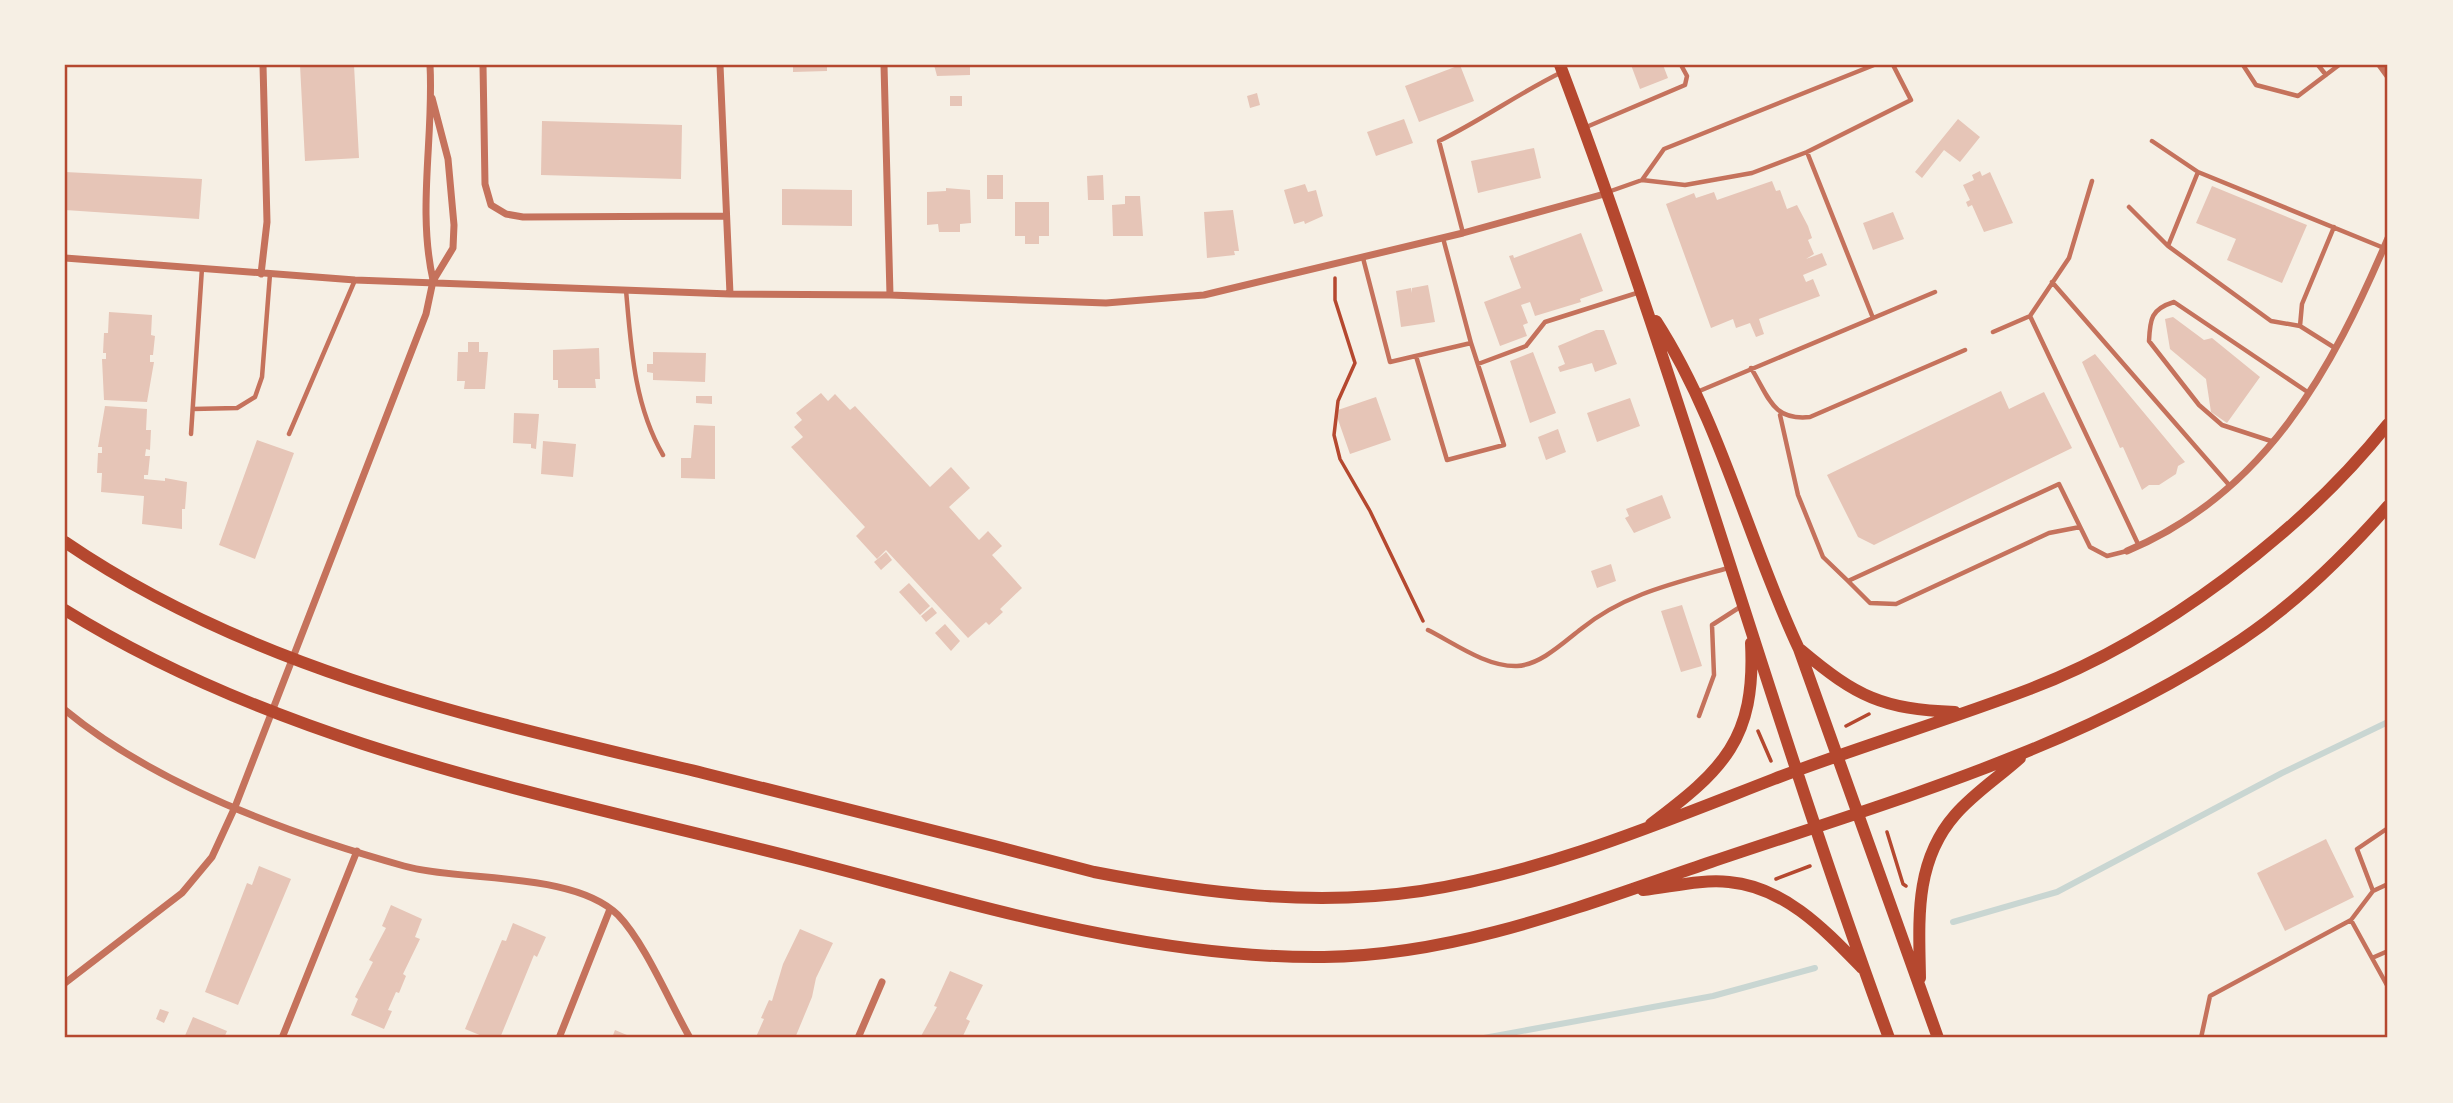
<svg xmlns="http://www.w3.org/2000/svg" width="2453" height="1103" font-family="Arial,sans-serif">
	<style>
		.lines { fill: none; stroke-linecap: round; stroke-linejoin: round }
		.stream { stroke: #c9d6d2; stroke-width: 6 }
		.building { fill: #e6c5b7 }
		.path { stroke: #b5482f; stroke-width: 3.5 }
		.service { stroke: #c5725c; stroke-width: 4.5 }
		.minor { stroke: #c5725c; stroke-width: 7 }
		.secondary { stroke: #b5482f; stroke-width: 12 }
		.neatline { fill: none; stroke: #b5482f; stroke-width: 2.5 }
	</style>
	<rect width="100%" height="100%" fill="#f6efe4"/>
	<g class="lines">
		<!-- stream -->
		<path class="stream" d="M1953,922L2057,892L2282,773L2388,722
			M1484,1038L1713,996L1815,968"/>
	</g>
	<!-- building -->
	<path class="building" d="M300,65H354L359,158L305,161Z
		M793,65H827V71L793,72Z
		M934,65H970V75L937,76Z
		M1460,65L1474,101L1419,122L1405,86Z
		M1631,65H1663L1668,78L1640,89Z
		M1257,93L1260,105L1250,108L1247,96Z
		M950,96H962V106H950Z
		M1404,119L1413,143L1376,156L1367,132Z
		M1958,119L1980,137L1960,162L1944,150L1922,178L1915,172Z
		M542,121L682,125L681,179L541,175Z
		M1534,148L1541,178L1478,193L1471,161Z
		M1980,171L1982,176L1990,172L2013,223L1984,232L1972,205L1968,207L1966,202L1970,200L1963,185L1974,180L1972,175Z
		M65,172L202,179L199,219L65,210Z
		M987,175H1003V199H987Z
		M1103,175L1104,200H1088L1087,176Z
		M1772,181L1776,191L1780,190L1787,209L1797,205L1808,226L1812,238L1808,240L1814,254L1806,259L1822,253L1827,265L1803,275L1806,282L1813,279L1820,296L1759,319L1764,334L1756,337L1750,323L1736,328L1733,319L1711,328L1666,204L1694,193L1696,198L1714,192L1717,200Z
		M1305,184L1308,192L1316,190L1323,216L1305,224L1304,221L1294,224L1284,190Z
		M2212,186L2307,225L2282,283L2227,260L2236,239L2196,223Z
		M946,188L970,190L971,223L960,224V232H939L938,224L927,225V192L946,191Z
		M782,189L852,190V226L782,225Z
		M1125,196H1140L1143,236H1113L1112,205L1125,204Z
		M1015,202H1049V236H1039V244H1025V236H1015Z
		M1233,210L1239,251H1234L1235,255L1207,258L1204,212Z
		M1893,212L1904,239L1873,250L1863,223Z
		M1581,233L1603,291L1580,299L1581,302L1535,316L1530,302L1521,305L1528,323L1523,325L1527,336L1500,346L1484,302L1521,288L1509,256L1513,255L1514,258Z
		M1428,285L1435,322L1401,327L1396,291L1411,288L1412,293V288Z
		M109,312L152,315L151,335L155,336L153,355H150V362H154L147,402L104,400L102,359H106V353H103L104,333H108Z
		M2173,317L2204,340L2212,338L2260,377L2227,423L2211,412L2206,379L2170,349L2165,319Z
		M1596,330H1604L1617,364L1595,372L1592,363L1560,372L1558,367L1565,364L1558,346Z
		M468,342H479V352H488L485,389H464L465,381H457L458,352H468Z
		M599,348L600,379H595L596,388H558V380H553V350Z
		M653,352L706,353L705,382L653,380V373L647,372V364H653Z
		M1533,352L1556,413L1530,423L1510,361Z
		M2095,354L2185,462L2178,466L2176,474L2159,485H2149L2142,490L2123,447L2120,448L2082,362Z
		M2001,391L2009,409L2044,392L2072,448L1874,545L1858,537L1827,475Z
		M821,393L828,401L835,394L850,410L855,406L930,487L951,467L970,488L949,507L979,540L988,531L1002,546L992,555L1022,588L1000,609L1003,612L989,625L986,622L968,638L886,550L877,559L856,536L865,527L791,447L803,437L794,427L802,420L796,413Z
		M696,396H712V404L696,403Z
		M1376,397L1391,440L1350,454L1335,411Z
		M1630,398L1640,426L1597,442L1587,413Z
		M105,406L147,409L146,430H151L150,450L146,449L145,456H150L148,475H144V479L165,481V478L187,482L185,509H182V529L142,524L144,496L101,492L102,473H97L98,453H102V447H98Z
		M514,413L539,414L536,449L531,448V444L513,443Z
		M694,425L715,426V479L681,478V458H691Z
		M1558,429L1566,452L1546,460L1538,437Z
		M257,440L294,453L255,559L219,545Z
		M543,441L576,444L573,477L541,474Z
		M1662,495L1671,518L1634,533L1625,518L1629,516L1626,509Z
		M886,552L892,560L881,570L874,562Z
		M1611,564L1616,581L1597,588L1591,571Z
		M909,583L930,606L920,615L899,592Z
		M1682,605L1702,666L1681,672L1661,611Z
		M932,607L937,613L926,622L921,616Z
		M945,624L960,641L951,651L935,633Z
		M2326,839L2354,897L2285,931L2257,873Z
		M259,866L291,879L238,1005L205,992L247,883L252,885Z
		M391,905L422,919L415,937L420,939L403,974L406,976L399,993L396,992L388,1010L392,1011L384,1029L351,1015L358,999L355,997L373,962L369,960L386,928L382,926Z
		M513,923L546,937L537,957L534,955L500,1038H487L465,1029L502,940L506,941Z
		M800,929L833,943L816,978L812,997L795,1038H760L756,1037L764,1019L761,1018L769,1000L772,1001L783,964Z
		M950,971L983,985L966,1019L970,1021L962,1038H920L937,1007L934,1006Z
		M160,1009L169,1012L164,1023L156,1019Z
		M193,1017L227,1031L224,1038H184Z
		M615,1030L634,1038H612Z"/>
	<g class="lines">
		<!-- path -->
		<path class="path" d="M1335,278V300L1355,363L1338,401L1334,435L1340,459L1370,511L1423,621
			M1846,726L1869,714
			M1758,731L1771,761
			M1887,832L1903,884L1906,886
			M1776,879L1810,866"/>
		<!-- service -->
		<path class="service" d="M2243,65L2256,85L2298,96L2339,65
			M2318,65L2326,75
			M1584,128L1685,85L1687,76L1681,65
			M2152,141L2198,172L2384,248
			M1807,152L1873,318
			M1642,180L1664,149L1874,65
			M1608,192L1642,180L1685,185L1752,173L1807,152L1911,100L1893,65
			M2129,207L2168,246L2271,321L2300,326
			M2334,227L2302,304L2300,326L2335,348
			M1463,233L1439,141C1482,120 1519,93 1562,72
			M2168,246L2198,172
			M1363,258L1390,362L1471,343L1443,238
			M2052,282L2230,486
			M626,290C631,347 634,405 663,455
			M2030,316L2139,546
			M1993,332L2030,316L2069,258L2092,181
			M1416,356L1447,460L1504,445L1471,343
			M1478,364L1526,346L1545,322L1640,292
			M1751,368C1769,397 1772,421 1810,417L1965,350
			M1697,392L1935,292
			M193,409L237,408L255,397L262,377L270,274
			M1780,415L1798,495L1823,557L1848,581L2059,484L2090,547L2107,556L2127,551
			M191,434L202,268
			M289,434L355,280
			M2274,442L2222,425L2199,405L2149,341C2150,319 2151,309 2174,302L2309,393
			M1848,581L1870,603L1896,604L2049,533L2080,527
			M1428,630C1454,643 1486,667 1517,666C1540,665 1563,643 1581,629C1624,594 1675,583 1728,568
			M1699,716L1714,675L1712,625L1740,607
			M2373,891L2388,884
			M2351,920L2373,891L2357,849L2388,828
			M2372,958L2388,951
			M2201,1038L2210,996L2351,920L2388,987"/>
		<!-- minor -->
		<path class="minor" d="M430,65C434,136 417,209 433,280
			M483,65L485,184L491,205L506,214L523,217L726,216
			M720,65L730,294
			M884,65L890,295
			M2380,65L2388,76
			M65,258L355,280L730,294L890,295L1106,303L1204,295L1463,233L1608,193
			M261,274L267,222L263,65
			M2127,551C2266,493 2332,370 2388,238
			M65,710C157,786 289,834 404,866C461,882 574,871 618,915C645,943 670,1003 690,1038
			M65,983L182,893L212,857L235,807L426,314L433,281L453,248L454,225L448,159L432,98
			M282,1038L357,851
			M559,1038L610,909
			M858,1038L882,982"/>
		<!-- secondary -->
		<path class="secondary" d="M1560,65C1681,385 1771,717 1889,1038
			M1656,321C1721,422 1748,541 1799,649L1938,1038
			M65,542C255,672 482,720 703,773C834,805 964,838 1094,872C1202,893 1312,907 1421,891C1545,872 1658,824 1774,779C1858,747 1946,721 2030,689C2161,639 2301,533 2388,424
			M65,610C286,747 547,795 796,858C969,902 1144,959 1324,957C1460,955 1584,905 1711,862C1891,801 2081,748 2241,640C2296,603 2344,556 2388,506
			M1801,650C1857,697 1882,709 1955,712
			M1651,824C1723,770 1756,739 1751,643
			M1643,890C1671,887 1701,879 1729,882C1785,887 1825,930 1862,968
			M1920,978C1919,920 1914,862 1955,815C1974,793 1999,777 2020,758"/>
	</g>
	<!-- border -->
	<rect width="2453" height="1103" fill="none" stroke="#f6efe4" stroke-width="133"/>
	<rect x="66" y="66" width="2320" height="970" class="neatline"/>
</svg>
